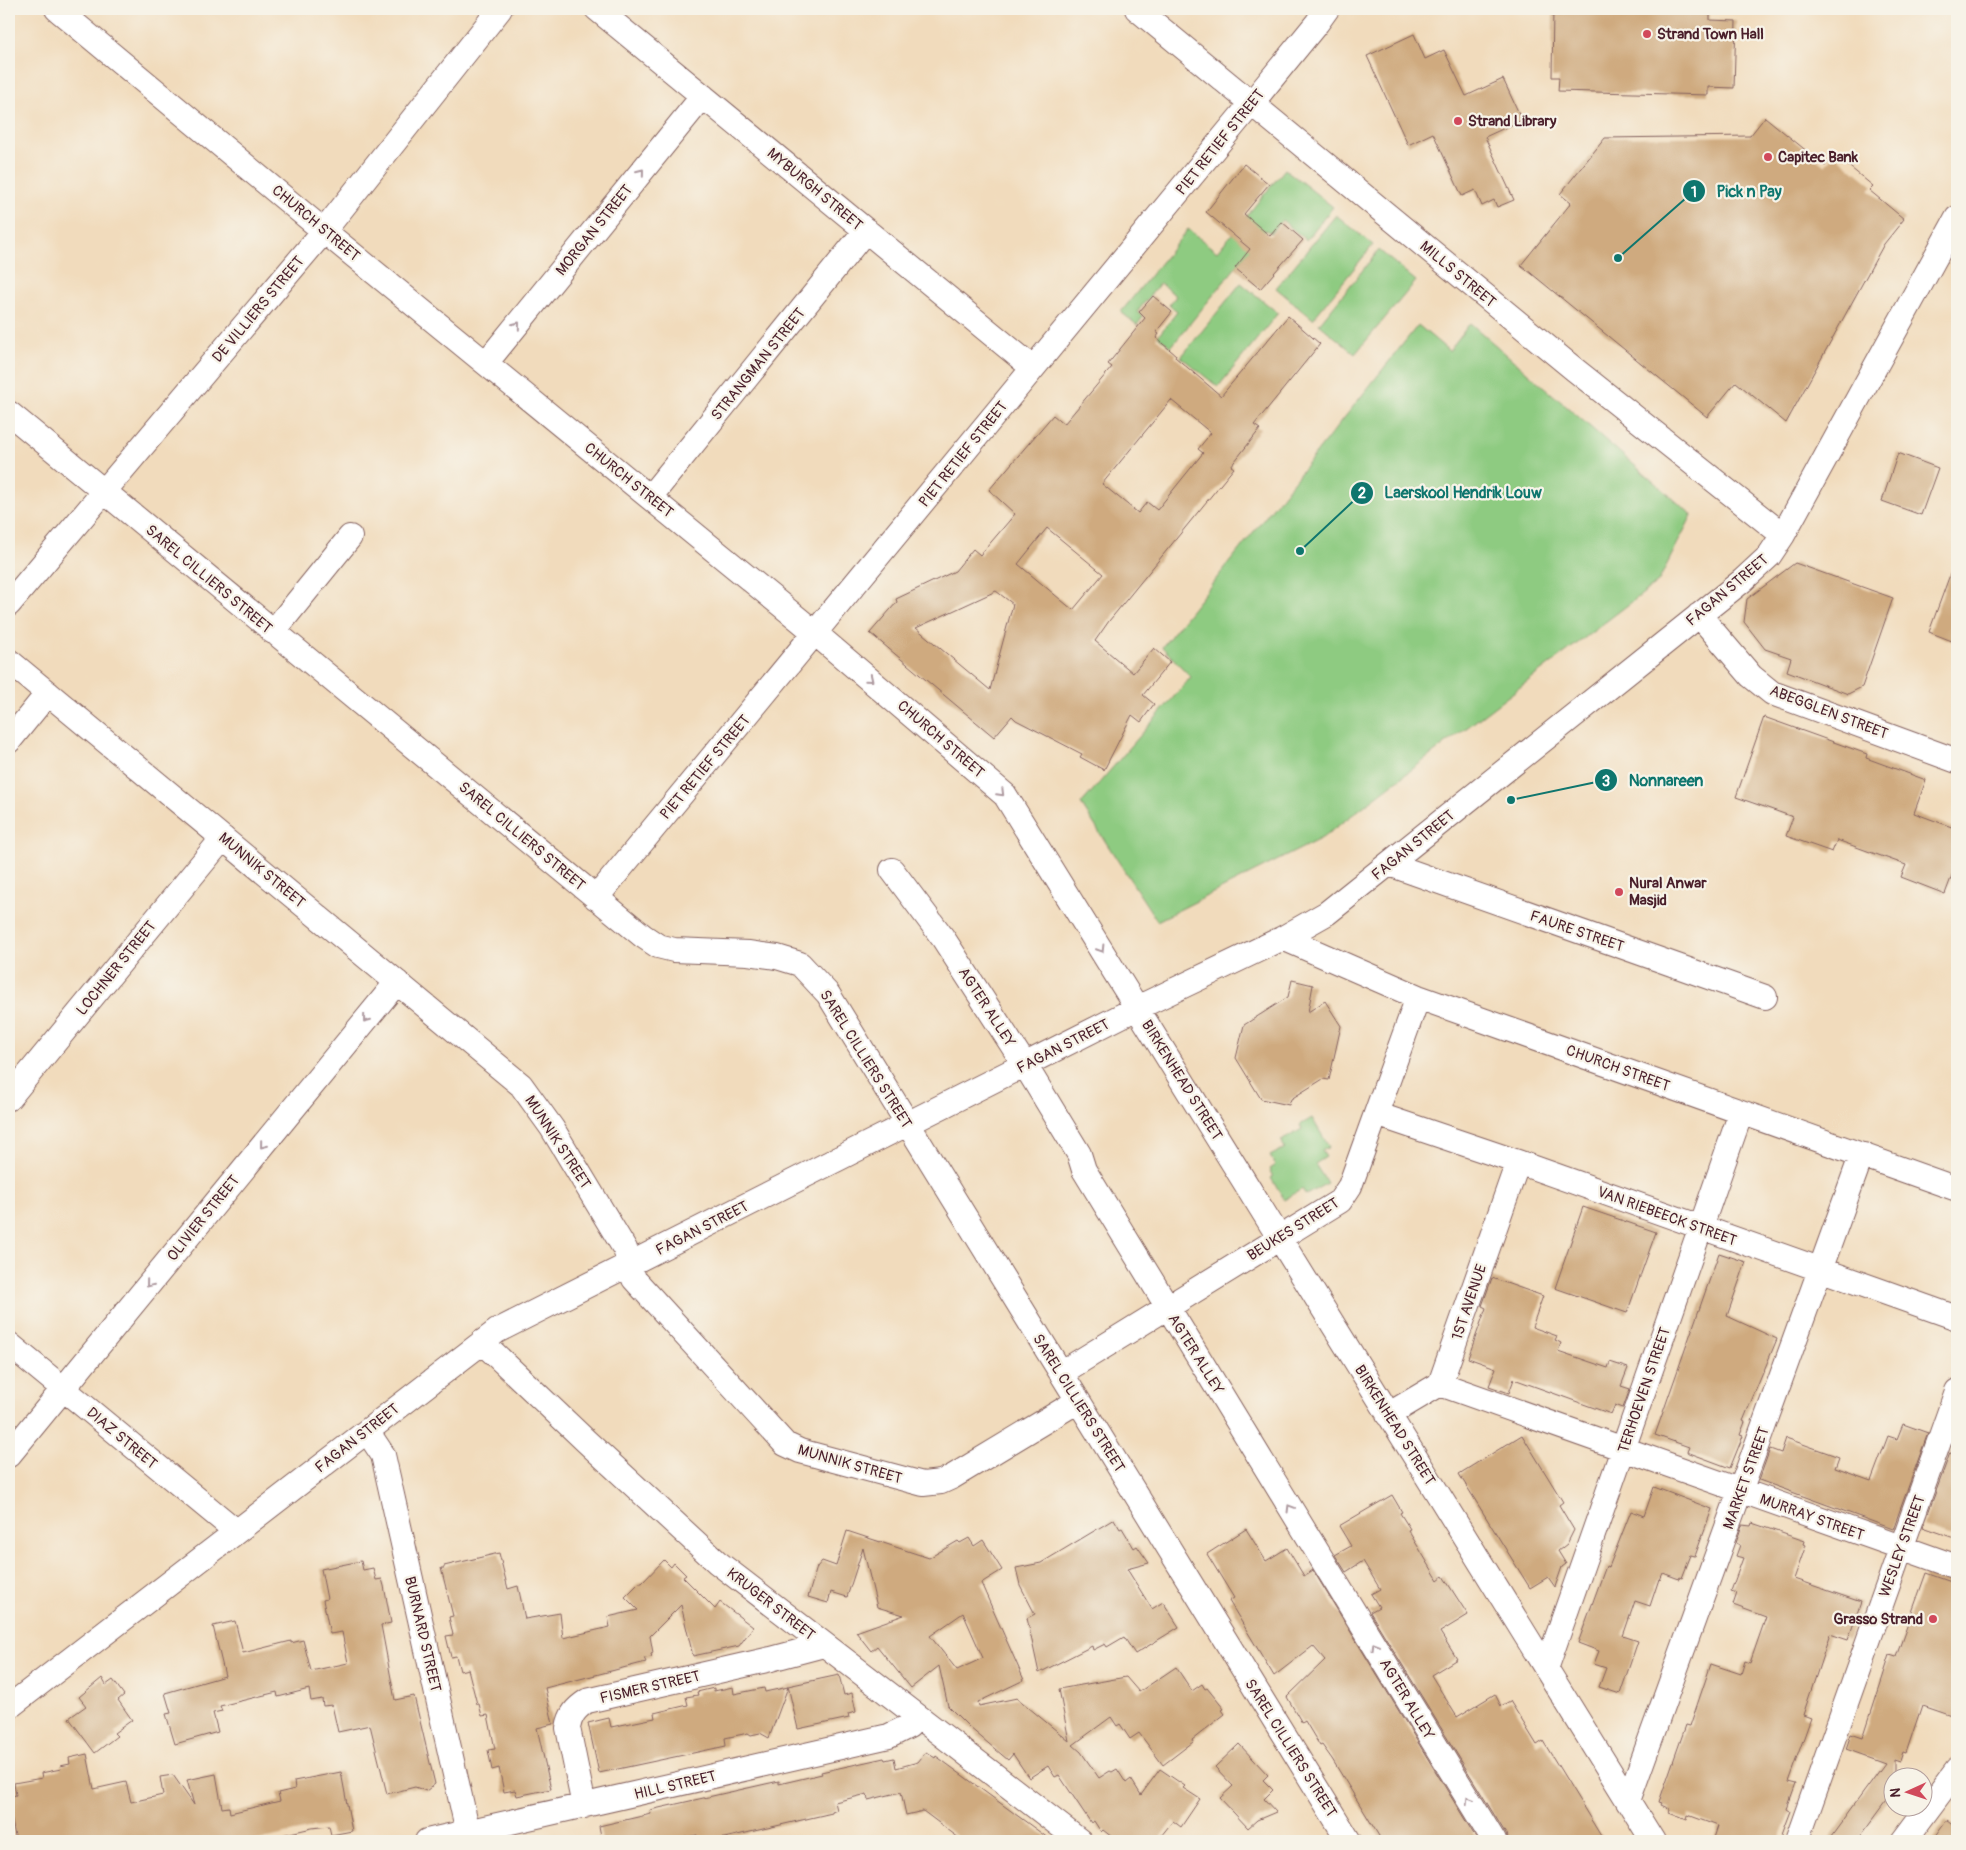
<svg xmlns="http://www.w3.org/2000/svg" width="1966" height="1850" font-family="Pangolin,sans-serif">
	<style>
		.green { fill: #8ecb81; stroke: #6c7556 }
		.building { fill: #cfaa7f; fill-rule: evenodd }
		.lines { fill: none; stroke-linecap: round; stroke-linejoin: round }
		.minor-casing { stroke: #84615e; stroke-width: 26 }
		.minor { stroke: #fff; stroke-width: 24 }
		.oneway { stroke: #ae9aa0 }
		.poi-dot { fill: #d1495b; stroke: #f7f3e8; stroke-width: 2 }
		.labels { text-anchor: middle; stroke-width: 4.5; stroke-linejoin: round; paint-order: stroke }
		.poi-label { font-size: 15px; font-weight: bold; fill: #4a1f2b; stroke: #f7f3e8; text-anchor: start }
		.street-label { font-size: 15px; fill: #4a1f2b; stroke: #f7f3e8 }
		.leader { fill: none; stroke: #0f766e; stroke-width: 2 }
		.callout-dot { fill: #0f766e; stroke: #f7f3e8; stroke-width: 2 }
		.mark-label { font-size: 15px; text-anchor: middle; font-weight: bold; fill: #fff }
		.callout-label { font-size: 16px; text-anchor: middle; font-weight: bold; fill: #0f766e; stroke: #f7f3e8; stroke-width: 4.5; stroke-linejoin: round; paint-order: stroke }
	</style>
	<rect width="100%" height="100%" fill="#f7f3e8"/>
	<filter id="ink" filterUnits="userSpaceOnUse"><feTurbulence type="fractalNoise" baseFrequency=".02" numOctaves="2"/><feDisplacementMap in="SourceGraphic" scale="10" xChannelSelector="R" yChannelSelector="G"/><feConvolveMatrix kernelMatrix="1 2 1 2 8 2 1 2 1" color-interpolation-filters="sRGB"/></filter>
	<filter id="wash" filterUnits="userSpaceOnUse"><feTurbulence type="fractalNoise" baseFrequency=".0096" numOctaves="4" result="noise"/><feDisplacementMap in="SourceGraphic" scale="20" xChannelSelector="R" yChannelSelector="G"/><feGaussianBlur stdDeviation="1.12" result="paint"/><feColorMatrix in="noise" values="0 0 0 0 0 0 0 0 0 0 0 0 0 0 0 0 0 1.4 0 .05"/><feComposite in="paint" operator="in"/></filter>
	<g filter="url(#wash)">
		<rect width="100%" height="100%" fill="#f1dbbc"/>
		<!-- green -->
		<path class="green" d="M1285,169L1333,207L1306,240L1282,220L1271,233L1266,230L1171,347L1158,336L1177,312L1169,305L1176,296L1160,283L1137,312L1143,317L1137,325L1121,312L1188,229L1217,252Z
			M1336,215L1373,245L1313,319L1276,288Z
			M1379,250L1416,281L1355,354L1319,324Z
			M1241,283L1278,313L1218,387L1181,357Z
			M1470,323L1692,515L1658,582L1322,838L1157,921L1081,804L1191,677L1162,647L1418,325L1449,351Z
			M1312,1118L1329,1147L1322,1151L1326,1157L1315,1164L1327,1183L1306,1195L1302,1189L1284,1200L1271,1178L1273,1177L1269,1169L1275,1165L1270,1156L1285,1148L1281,1141L1302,1129L1300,1125Z"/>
		<g id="blocks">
			<!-- building -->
			<path class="building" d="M1553,9L1710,12V20L1736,21L1734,88L1708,87V95L1558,91L1559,77H1552Z
				M1414,34L1425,59L1444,50L1466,96L1503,79L1522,120L1485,137L1514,200L1497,207L1494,200L1482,206L1475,190L1462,196L1433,133L1408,145L1367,56Z
				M1765,117L1825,166L1834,154L1873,186L1869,190L1904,219L1884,244L1786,423L1736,382L1707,417L1521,265L1571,203L1560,194L1605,138L1750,136Z
				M1244,164L1269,184L1244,214L1270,236L1282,222L1303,240L1260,289L1235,268L1250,249L1206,212Z
				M1153,296L1172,312L1156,332L1159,334L1156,338L1176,355L1175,357L1221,396L1288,316L1320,344L1254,425L1260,429L1231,466L1234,468L1109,621L1095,641L1133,673L1154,648L1170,662L1143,695L1154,704L1141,722L1132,715L1104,770L1080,757L1082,754L1016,720L1012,716L994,737L870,633L897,602L896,599L955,571L973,549L980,555L1015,514L989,490L1053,415L1064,424L1112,367L1108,364L1145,318L1139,312ZM1171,400L1211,433L1198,449L1203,453L1157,510L1147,502L1138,513L1102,484ZM1047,528L1103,574L1073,610L1018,564ZM996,591L1013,604L990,690L916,628Z
				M1898,453L1938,468L1921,515L1882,501Z
				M1955,561L1957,562V643L1929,632Z
				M1795,563L1893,598L1862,687L1848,694L1787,671L1791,658L1765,649L1744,622L1747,599Z
				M1764,717L1867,754L1866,758L1926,780L1914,813L1957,829V862L1945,894L1901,877L1906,865L1837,840L1832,852L1786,836L1793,817L1736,797Z
				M1292,980L1313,985L1308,1012L1325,1001L1341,1026L1329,1080L1323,1079L1291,1099L1289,1105L1261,1099L1236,1058L1244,1025L1288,997Z
				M1583,1207L1656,1232L1627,1313L1555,1288Z
				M1719,1253L1746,1262L1727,1316L1777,1339L1743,1421L1745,1422L1740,1435L1743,1436L1730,1468L1687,1452L1689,1447L1655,1435Z
				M1492,1278L1543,1296L1532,1327L1557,1336L1555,1340L1561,1343L1558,1351L1608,1368L1610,1362L1628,1368L1621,1386L1630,1389L1623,1408L1615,1405L1611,1414L1514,1379L1509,1393L1489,1386L1496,1368L1468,1358L1486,1308L1482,1306Z
				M1903,1424L1928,1433L1893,1529L1759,1480L1770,1449L1781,1453L1786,1438L1839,1457L1835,1468L1871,1481L1888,1436L1897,1439Z
				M1522,1435L1563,1502L1559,1505L1574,1530L1567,1544L1558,1551L1566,1564L1562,1567L1555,1587L1548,1577L1530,1588L1459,1474Z
				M1950,1453L1957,1455V1539L1923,1527Z
				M1654,1487L1712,1509L1695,1556L1691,1555L1682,1578L1680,1577L1679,1579L1663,1573L1660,1580L1659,1579L1650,1606L1635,1601L1623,1636L1638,1641L1620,1694L1599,1687L1606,1668L1594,1664L1599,1651L1578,1643L1606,1566L1609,1567L1631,1511L1644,1516Z
				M1392,1495L1402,1512L1400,1513L1410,1529L1408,1530L1438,1580L1443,1576L1468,1615L1440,1632L1457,1659L1431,1675L1457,1717L1495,1694L1501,1706L1510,1701L1537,1745L1543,1741L1604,1841H1508L1506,1834L1370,1612L1379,1607L1371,1594L1380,1589L1363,1561L1346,1572L1335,1555L1351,1546L1339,1526Z
				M1114,1519L1120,1529L1122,1528L1134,1548L1137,1546L1149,1563L1127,1569L1152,1609L1163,1602L1179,1627L1135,1654L1124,1637L1107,1647L1105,1644L1093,1650L1092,1646L1039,1673L1027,1618L1035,1614L1020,1585L1016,1568L1041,1563Z
				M1752,1523L1805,1541L1804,1544L1806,1545L1794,1579L1861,1602L1848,1640L1830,1634L1803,1715L1811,1718L1788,1782L1796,1784L1787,1809L1790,1811L1779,1840L1713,1841L1718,1826L1688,1815L1687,1820L1669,1813L1670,1809L1661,1805L1662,1803L1659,1802L1686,1725L1690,1726L1711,1664L1741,1674L1745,1661L1750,1663L1766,1617L1733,1605L1737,1593L1731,1591L1743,1558L1736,1556L1740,1545L1736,1543L1742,1525L1751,1526Z
				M1246,1529L1266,1561L1287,1548L1304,1576L1313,1570L1478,1841H1382L1332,1759L1322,1745L1320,1746L1305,1721L1302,1723L1287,1697L1325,1660L1313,1646L1274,1676L1229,1601L1234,1598L1207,1554Z
				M847,1531L929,1558L958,1541L960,1543L969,1538L974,1546L983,1540L1002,1570L981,1583L1024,1680L978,1702L979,1706L1017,1698L1069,1741L1059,1689L1126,1677L1139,1692L1176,1667L1192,1691L1202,1684L1205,1689L1207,1688L1224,1709L1222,1710L1225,1714L1192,1740L1193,1742L1163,1765L1139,1733L1130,1739L1120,1724L1117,1726L1111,1717L1073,1745L1081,1752L1099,1778L1110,1771L1112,1772L1117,1769L1126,1783L1131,1779L1141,1795L1160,1769L1185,1786L1183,1788L1200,1799L1181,1827L1173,1821L1157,1841H1117L1103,1830L1101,1832L1094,1821L1091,1823L1059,1775L1055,1777L1048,1766L1029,1778L1013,1754L1008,1760L969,1727L948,1706L939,1666L911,1688L877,1646L871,1651L856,1632L904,1615L877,1607L863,1548L847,1597L831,1592L828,1603L808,1597L817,1567L822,1561L836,1566ZM963,1613L983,1658L957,1670L930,1636Z
				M499,1553L508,1589L518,1586L525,1619L560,1613L563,1638L610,1627L608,1617L638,1610L625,1597L639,1583H642L664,1560L671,1567L674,1563L686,1575L683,1577L715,1609L720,1602L753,1627L739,1646L693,1656L681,1605L650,1636L653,1653L651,1654L652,1657L644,1658L646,1662L545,1688L553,1724L537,1728L551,1789L517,1796L515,1790L504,1792L499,1768L492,1770L488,1750L495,1749L488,1715L482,1716L479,1704H477L468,1669L460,1671L456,1656L451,1657L446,1636L453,1635L449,1617L453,1616L441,1568H444V1566Z
				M361,1561L363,1570L373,1568L376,1580L382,1579L384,1586L391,1623L381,1625L395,1700L414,1696L435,1784L426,1791L415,1787L387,1794L370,1725L338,1732L332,1705L323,1706L322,1699L311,1701L309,1689L278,1697L277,1692L220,1706L222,1711L213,1713L218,1732L175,1744L166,1714L171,1713L165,1693L225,1676L213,1626L235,1621L243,1653L291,1641V1643L303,1640L311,1671L348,1663L342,1632L330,1634L323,1600L327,1599L321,1569Z
				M1926,1573L1957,1584V1717L1922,1705L1906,1753L1903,1752L1900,1761L1894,1759V1791L1857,1841H1828L1885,1763L1846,1749L1851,1734L1863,1738L1890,1655L1896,1657Z
				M839,1675L844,1695L852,1693L856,1712L848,1714L849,1718L798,1729L788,1686Z
				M102,1678L106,1685L113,1680L124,1695L118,1700L132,1720L114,1733L117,1736L95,1753L69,1718L86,1706L79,1697Z
				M733,1687L734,1694L764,1688L765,1692L788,1687L769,1738L760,1733L751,1735L748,1733L725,1738L726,1746L599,1773L588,1723L609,1718L611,1727L655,1718L654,1713L688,1705L686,1697L698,1695L697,1692L714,1688V1691Z
				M1239,1744L1268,1775L1263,1780L1273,1790L1264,1799L1276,1812L1257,1820L1248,1828L1220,1798L1233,1786L1215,1767Z
				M926,1752L935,1758L936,1756L1052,1841H963L923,1811L906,1815L901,1792L868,1800L867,1794L835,1802L837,1810L832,1812V1813L720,1839L721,1841H698L697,1835L667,1841H602L599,1826L651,1814L650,1810L779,1781V1784L822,1774L821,1772L884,1758L885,1760L894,1758L896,1768L918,1762Z
				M87,1754L94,1789L126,1782L131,1802L163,1795L160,1777L173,1775L194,1805L187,1780L216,1774L222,1808L229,1807L230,1813L280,1801L278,1793L295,1789L294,1781L341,1772L352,1831L331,1835L329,1826L312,1828L255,1841H16L11,1816H9V1797L16,1795L14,1783L42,1778L41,1773L61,1769L60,1766L70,1764L69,1758Z
				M1947,1820L1957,1828V1841H1932Z"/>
		</g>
	</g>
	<g filter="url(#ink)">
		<use href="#blocks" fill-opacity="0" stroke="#84615e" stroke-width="1"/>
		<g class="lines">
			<!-- minor casing -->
			<g class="minor-casing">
				<path id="minor" d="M57,9L324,231L802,622L1005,795L1653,1841
					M597,9L1033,368
					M1137,9L1574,369L1783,535
					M486,363L703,96
					M9,413L643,936L658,946L674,950L748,953L777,957L800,964L828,994L1349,1841
					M650,497L866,230
					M9,604L324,231L500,9
					M1699,615L1751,676L1772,693L1957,761
					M273,632L350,537
					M9,661L521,1085L552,1128L625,1249L634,1279L785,1444L800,1451L923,1484L941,1482L952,1477L1078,1401
					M9,741L48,693
					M1389,864L1765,997
					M892,870L943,938L1025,1065L1079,1154L1084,1170L1494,1841
					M596,898L1251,104L1317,23L1327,9
					M1283,938L1418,997L1957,1189
					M9,1098L223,838
					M1376,1114L1518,1162L1957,1318
					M482,1342L587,1442L717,1562L1080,1841
					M9,1344L236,1531
					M1061,1373L1340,1201L1350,1186L1418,997
					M1440,1384L1957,1567
					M1388,1415L1440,1384L1518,1162
					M367,1431L383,1455L470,1841
					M9,1455L397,982
					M1546,1669L1738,1121L1744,1113
					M9,1707L497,1331L1137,1008L1283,938L1327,913L1742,581L1769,556L1783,535L1957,218
					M1628,1801L1858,1165L1864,1155
					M584,1806L568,1728C570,1715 576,1708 587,1701L771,1659L824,1645
					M427,1841L889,1736L909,1726L917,1717
					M1797,1841L1957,1391
					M1904,1841L1957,1770"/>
			</g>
			<!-- minor -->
			<use href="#minor" class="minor"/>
		</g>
		<!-- one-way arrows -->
		<defs><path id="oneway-chevron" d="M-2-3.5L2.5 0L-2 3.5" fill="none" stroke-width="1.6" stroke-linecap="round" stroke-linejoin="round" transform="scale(1.25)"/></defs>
		<g class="oneway">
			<use href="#oneway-chevron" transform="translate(641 172) rotate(-51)"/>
			<use href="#oneway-chevron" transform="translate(517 325) rotate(-51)"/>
			<use href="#oneway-chevron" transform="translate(870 679) rotate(39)"/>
			<use href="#oneway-chevron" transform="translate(1001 793) rotate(45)"/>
			<use href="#oneway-chevron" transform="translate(1101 949) rotate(58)"/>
			<use href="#oneway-chevron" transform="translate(366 1019) rotate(129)"/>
			<use href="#oneway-chevron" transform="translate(263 1145) rotate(129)"/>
			<use href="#oneway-chevron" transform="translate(149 1284) rotate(129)"/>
			<use href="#oneway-chevron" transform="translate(1290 1508) rotate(-121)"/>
			<use href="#oneway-chevron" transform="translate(1375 1646) rotate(-121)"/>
			<use href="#oneway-chevron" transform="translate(1469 1800) rotate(-121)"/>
		</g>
	</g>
	<!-- markers -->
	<g class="poi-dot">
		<circle cx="1647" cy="34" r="5"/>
		<circle cx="1458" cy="121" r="5"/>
		<circle cx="1768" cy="157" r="5"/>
		<circle cx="1619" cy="892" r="5"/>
		<circle cx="1933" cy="1619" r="5"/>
	</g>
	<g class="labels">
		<!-- poi labels -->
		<g class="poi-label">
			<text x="1657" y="39">Strand Town Hall</text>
			<text x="1468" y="126">Strand Library</text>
			<text x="1778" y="162">Capitec Bank</text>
			<text x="1629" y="888">Nural Anwar<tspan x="1629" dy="17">Masjid</tspan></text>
			<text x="1923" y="1624" text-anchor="end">Grasso Strand</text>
		</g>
		<!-- street labels -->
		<g class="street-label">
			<text transform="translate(1220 142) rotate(-51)" y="5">PIET RETIEF STREET</text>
			<text transform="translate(815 189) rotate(40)" y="5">MYBURGH STREET</text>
			<text transform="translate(316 223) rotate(40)" y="5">CHURCH STREET</text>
			<text transform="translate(594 230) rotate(-51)" y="5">MORGAN STREET</text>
			<text transform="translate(1458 274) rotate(40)" y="5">MILLS STREET</text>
			<text transform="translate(258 309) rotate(-50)" y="5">DE VILLIERS STREET</text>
			<text transform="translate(758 364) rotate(-51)" y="5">STRANGMAN STREET</text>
			<text transform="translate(963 454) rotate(-51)" y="5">PIET RETIEF STREET</text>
			<text transform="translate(629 480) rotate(39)" y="5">CHURCH STREET</text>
			<text transform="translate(209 579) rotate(40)" y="5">SAREL CILLIERS STREET</text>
			<text transform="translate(1727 590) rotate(-40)" y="5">FAGAN STREET</text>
			<text transform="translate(1829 712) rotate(21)" y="5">ABEGGLEN STREET</text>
			<text transform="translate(941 739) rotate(41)" y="5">CHURCH STREET</text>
			<text transform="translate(705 767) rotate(-50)" y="5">PIET RETIEF STREET</text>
			<text transform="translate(522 836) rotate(40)" y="5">SAREL CILLIERS STREET</text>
			<text transform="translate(1413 845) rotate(-39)" y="5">FAGAN STREET</text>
			<text transform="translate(262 870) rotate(40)" y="5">MUNNIK STREET</text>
			<text transform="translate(1577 931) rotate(19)" y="5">FAURE STREET</text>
			<text transform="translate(116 968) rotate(-51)" y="5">LOCHNER STREET</text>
			<text transform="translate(987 1007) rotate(57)" y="5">AGTER ALLEY</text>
			<text transform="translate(1063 1046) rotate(-27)" y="5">FAGAN STREET</text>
			<text transform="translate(866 1059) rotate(58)" y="5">SAREL CILLIERS STREET</text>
			<text transform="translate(1618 1068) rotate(20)" y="5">CHURCH STREET</text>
			<text transform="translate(1182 1080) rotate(58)" y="5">BIRKENHEAD STREET</text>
			<text transform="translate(558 1142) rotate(57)" y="5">MUNNIK STREET</text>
			<text transform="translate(1667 1216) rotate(20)" y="5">VAN RIEBEECK STREET</text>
			<text transform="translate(203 1218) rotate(-51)" y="5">OLIVIER STREET</text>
			<text transform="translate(702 1228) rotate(-27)" y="5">FAGAN STREET</text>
			<text transform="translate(1293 1229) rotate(-32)" y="5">BEUKES STREET</text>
			<text transform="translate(1469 1302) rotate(-71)" y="5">1ST AVENUE</text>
			<text transform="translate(1196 1354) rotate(58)" y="5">AGTER ALLEY</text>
			<text transform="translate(1644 1390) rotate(-71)" y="5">TERHOEVEN STREET</text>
			<text transform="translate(1079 1403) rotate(58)" y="5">SAREL CILLIERS STREET</text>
			<text transform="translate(1395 1425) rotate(58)" y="5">BIRKENHEAD STREET</text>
			<text transform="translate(122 1438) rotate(40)" y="5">DIAZ STREET</text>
			<text transform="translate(357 1438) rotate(-38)" y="5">FAGAN STREET</text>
			<text transform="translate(850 1464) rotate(16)" y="5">MUNNIK STREET</text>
			<text transform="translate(1746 1478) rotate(-70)" y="5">MARKET STREET</text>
			<text transform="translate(1812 1517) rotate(20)" y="5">MURRAY STREET</text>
			<text transform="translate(1902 1546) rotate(-70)" y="5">WESLEY STREET</text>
			<text transform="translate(771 1604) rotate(38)" y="5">KRUGER STREET</text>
			<text transform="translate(423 1634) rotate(77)" y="5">BURNARD STREET</text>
			<text transform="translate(650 1687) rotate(-13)" y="5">FISMER STREET</text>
			<text transform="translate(1407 1699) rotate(59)" y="5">AGTER ALLEY</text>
			<text transform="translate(1291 1748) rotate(58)" y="5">SAREL CILLIERS STREET</text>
			<text transform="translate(675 1785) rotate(-13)" y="5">HILL STREET</text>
		</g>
	</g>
	<!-- callouts -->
	<path class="leader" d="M1618 258L1694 191M1300 551L1362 493M1511 800L1606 780"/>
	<g class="callout-dot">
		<circle cx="1618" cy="258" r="5"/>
		<circle cx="1300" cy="551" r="5"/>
		<circle cx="1511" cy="800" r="5"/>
		<circle cx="1694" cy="191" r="12"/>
		<circle cx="1362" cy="493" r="12"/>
		<circle cx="1606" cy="780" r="12"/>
	</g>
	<g class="mark-label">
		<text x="1694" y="197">1</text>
		<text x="1362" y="498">2</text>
		<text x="1606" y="786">3</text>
	</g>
	<g class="callout-label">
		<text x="1749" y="197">Pick n Pay</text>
		<text x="1463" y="498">Laerskool Hendrik Louw</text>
		<text x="1666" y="786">Nonnareen</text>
	</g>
	<!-- margin -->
	<rect width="1966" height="1850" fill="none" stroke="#f7f3e8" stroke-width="30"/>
	<!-- north arrow -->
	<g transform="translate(1908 1792) rotate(267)"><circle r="24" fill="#f7f3e8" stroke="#b29e9c"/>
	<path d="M0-4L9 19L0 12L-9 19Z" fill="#d1495b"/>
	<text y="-8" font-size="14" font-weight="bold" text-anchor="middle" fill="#4a1f2b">N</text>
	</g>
</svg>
